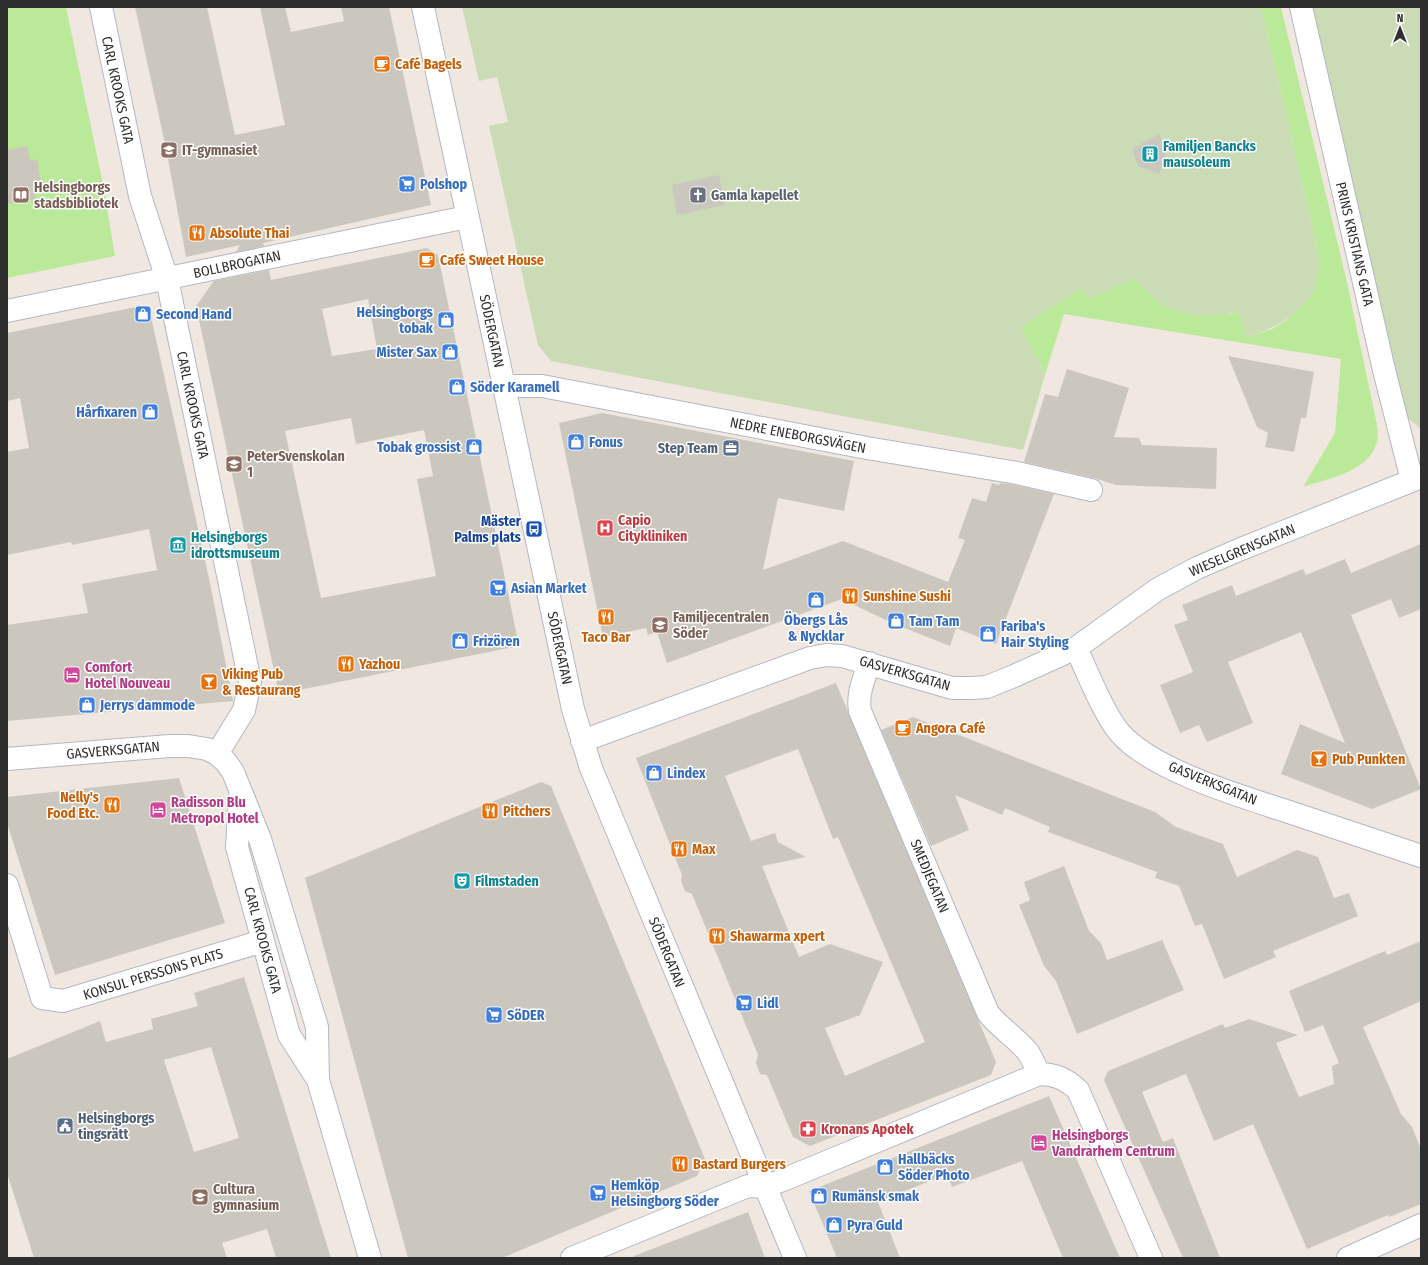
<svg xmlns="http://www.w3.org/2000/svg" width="1428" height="1265" font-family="'Fira Sans Condensed',sans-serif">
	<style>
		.green { fill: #bae999 }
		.cemetery { fill: #cadbb6 }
		.building { fill: #cbc6be; fill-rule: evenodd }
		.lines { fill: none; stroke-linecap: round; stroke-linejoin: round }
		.street-casing { stroke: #b4b7c2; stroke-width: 24 }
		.street { stroke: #fff; stroke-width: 22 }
		.labels { text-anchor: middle; stroke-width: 3; stroke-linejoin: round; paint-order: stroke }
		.food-label { font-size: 14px; font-weight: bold; fill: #c56008; stroke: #fff; text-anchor: start }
		.street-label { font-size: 14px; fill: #2e2e2e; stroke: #fff }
		.culture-label { font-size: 14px; font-weight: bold; fill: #0d838f; stroke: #fff; text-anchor: start }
		.education-label { font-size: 14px; font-weight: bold; fill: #785e54; stroke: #fff; text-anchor: start }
		.shop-label { font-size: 14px; font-weight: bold; fill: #366cbe; stroke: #fff; text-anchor: start }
		.worship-label { font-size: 14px; font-weight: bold; fill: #5b616d; stroke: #fff; text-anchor: start }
		.service-label { font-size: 14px; font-weight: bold; fill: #4e5e75; stroke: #fff; text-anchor: end }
		.health-label { font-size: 14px; font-weight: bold; fill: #be3a42; stroke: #fff; text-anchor: start }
		.transit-label { font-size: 14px; font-weight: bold; fill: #164399; stroke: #fff; text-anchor: end }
		.hotel-label { font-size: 14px; font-weight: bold; fill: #b23c85; stroke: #fff; text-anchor: start }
	</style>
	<rect width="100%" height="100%" fill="#f0e8e0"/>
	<!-- green -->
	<path class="green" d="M7,7H66L103,184L115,256L7,278Z
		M1261,7H1281L1346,278L1376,420C1377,427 1379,436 1377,442C1369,472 1329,478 1303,487L1335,433L1341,359L1064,314L1045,375L1020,327L1082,288L1088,299L1135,278L1147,291L1229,314L1238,311L1248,337L1272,329L1287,320L1319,265L1316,243Z"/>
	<!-- cemetery -->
	<path class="cemetery" d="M462,7H1261L1316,243C1317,250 1319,257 1319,265C1318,307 1282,326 1247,337L1238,311C1215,318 1183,318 1162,304C1152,297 1143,287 1135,278L1088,299L1082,288L1020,327L1045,375L1023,450L551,361L538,345L489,126L508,122L497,77L479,81Z
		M1310,7H1421V429L1409,419L1402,409Z"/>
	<!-- building -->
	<path class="building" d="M135,7H207L235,135L285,125L260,7H285L291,32L344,21L341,7H389L431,205L263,243L264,246L236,252L240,245L186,257L166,148Z
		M1159,134L1166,153L1159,174L1138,166L1132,149Z
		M27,146L30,161L37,159L42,189L34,190L36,199L7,204V150Z
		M719,175L725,205L677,215L672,185Z
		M427,248L438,255L519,646L279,694L196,306L214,281L269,270L271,280ZM368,299L377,349L332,356L322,309ZM351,418L356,444L424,430L433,476L417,479L436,576L321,598L285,431Z
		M141,306L150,312L210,583L233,701L7,721V625L88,613L82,584L157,570L149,529L72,545L71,542L7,555V452L29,448L20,398L7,401V333Z
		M1228,356L1314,372L1306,418H1301L1294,452L1265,447L1268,433L1257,427Z
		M1067,369L1129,388L1114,437L1139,438L1142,445L1217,448L1216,489L1116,485L1094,478L1024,462L1045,394L1058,397Z
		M602,413L854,461L844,511L778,498L763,570L843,541L948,582L965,540L958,538L972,498L986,502L992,483L999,485L1000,483L1015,485L1054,494L996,644L956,628L950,646L892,623L842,599L667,663L657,632L648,635L646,628L603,637L559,423Z
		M1421,544V609L1399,618L1391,599L1351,615L1421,789L1372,809L1281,774L1300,724L1345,743L1301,632L1228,662L1253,723L1207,742L1199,725L1180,733L1160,685L1193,672L1174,625L1188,620L1182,605L1232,585L1236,596L1303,569L1306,575L1345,559L1351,573Z
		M836,683L996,1062L991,1075L810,1146L793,1137L767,1075L760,1074L756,1063L758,1055L692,894L685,891L681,881L682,875L636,758ZM798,749L833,839L838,837L925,1042L845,1076L825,1028L860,1015L883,962L830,944L799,957L762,866L806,857L778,842L775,833L751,841L725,776Z
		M913,717L1155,812L1176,827L1223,844L1237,877L1297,850L1318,857L1334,898L1349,893L1358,916L1273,951L1276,957L1224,979L1202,924L1195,926L1179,886L1155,878L1157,872L1048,832L1050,827L1005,808L1002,815L955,795L969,830L931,846L881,730Z
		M179,778L225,923L55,975L7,823V797Z
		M541,782L551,786L705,1159L697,1176L502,1258H408L305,878Z
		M1064,866L1089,931L1101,943L1107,960L1162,940L1184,990L1077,1034L1056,981L1044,966L1019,905L1030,900L1024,882Z
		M1421,941V1001L1363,1027L1401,1114L1412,1127L1421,1149V1204L1389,1217L1388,1215L1307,1249L1253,1124L1214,1141L1186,1074L1142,1092L1163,1142L1173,1138L1220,1258H1183L1104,1080L1108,1071L1223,1024L1225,1028L1249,1019L1298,1035L1276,1043L1299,1097L1334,1084L1332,1066L1339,1063L1323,1025L1305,1032L1289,991L1385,951L1387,955Z
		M244,977L331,1258H276L267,1229L222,1243L227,1258H34L7,1173V1059L100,1021L106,1042L153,1029L151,1019L198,1006L194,993ZM211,1047L239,1138L194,1152L164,1060Z
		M1049,1096L1120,1258H1063L1022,1161L952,1187L947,1174L878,1202L900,1258H837L809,1191Z
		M748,1212L765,1258H634V1256Z"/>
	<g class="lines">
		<!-- street casing -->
		<g class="street-casing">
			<path id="street" d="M101,7L140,196L167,279L250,682L244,710L217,754
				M423,7L564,667L573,709L591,768L795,1258
				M1301,7L1384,370L1412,480
				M7,311L467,217
				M504,386H542L867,448L1017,473L1091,490
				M1076,648L1158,589L1197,568L1241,549L1421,477
				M869,663C864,679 857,694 860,711L988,1013C999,1027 1015,1037 1027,1051C1032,1057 1035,1066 1039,1074
				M582,741L810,658L826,655L842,656L952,688H973L987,687L1014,676L1076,648C1087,671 1104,715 1120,733C1152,770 1240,796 1286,811C1331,826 1376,841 1421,856
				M7,759L170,746H188L207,749L217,754L226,762L233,772L260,839L317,1027L318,1080L370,1258
				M240,797L237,847L289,1035L318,1080
				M7,885L42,998L63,1001L263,941
				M572,1258L748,1186L764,1187L783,1180L1039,1074C1055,1074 1066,1079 1078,1090L1151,1258
				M1348,1258L1421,1225"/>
		</g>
		<!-- street -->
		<use href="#street" class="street"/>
	</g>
	<!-- icons -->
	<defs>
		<g id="cafe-square" transform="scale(0.9)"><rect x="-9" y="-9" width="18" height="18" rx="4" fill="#e8710a" stroke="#fff"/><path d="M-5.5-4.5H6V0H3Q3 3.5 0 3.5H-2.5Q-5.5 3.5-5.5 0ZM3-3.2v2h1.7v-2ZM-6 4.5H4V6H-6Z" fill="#fff"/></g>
		<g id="school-square" transform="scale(0.9)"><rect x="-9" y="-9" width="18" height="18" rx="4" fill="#8d6e63" stroke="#fff"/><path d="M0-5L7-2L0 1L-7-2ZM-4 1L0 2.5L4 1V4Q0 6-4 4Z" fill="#fff"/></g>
		<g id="building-square" transform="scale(0.9)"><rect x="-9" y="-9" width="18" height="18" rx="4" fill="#0f9aa8" stroke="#fff"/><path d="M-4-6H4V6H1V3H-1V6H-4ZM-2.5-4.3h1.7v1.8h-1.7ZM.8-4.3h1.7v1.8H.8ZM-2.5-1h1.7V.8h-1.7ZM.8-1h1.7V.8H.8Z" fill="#fff"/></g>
		<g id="supermarket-square" transform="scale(0.9)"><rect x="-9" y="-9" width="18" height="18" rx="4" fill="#3f7fe0" stroke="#fff"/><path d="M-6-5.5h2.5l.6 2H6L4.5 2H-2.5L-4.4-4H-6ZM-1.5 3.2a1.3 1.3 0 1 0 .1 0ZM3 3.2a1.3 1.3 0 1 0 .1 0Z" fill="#fff"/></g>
		<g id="library-square" transform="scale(0.9)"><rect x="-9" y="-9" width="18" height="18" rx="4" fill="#8d6e63" stroke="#fff"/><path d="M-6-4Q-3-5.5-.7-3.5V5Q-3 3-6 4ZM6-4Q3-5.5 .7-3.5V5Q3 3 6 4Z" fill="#fff"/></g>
		<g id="church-square" transform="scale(0.9)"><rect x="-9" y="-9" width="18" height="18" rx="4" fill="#6b7280" stroke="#fff"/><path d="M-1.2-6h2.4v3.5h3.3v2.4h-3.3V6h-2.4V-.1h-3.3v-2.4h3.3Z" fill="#fff"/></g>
		<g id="restaurant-square" transform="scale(0.9)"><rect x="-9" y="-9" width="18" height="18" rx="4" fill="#e8710a" stroke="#fff"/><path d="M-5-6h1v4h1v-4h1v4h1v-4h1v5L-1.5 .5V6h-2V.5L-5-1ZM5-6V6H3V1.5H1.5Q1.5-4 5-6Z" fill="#fff"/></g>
		<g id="shop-square" transform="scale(0.9)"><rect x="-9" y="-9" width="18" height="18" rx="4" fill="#3f7fe0" stroke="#fff"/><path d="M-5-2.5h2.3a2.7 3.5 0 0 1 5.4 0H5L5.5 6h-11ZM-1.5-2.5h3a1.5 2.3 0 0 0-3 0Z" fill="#fff"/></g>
		<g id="office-square" transform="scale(0.9)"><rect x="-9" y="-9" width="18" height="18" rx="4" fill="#5c6f8a" stroke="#fff"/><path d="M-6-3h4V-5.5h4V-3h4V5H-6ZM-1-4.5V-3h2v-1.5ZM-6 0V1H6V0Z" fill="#fff"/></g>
		<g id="hospital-square" transform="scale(0.9)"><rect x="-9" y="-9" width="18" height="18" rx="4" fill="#e0444e" stroke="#fff"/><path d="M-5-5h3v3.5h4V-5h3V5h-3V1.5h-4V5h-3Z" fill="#fff"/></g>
		<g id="bus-square" transform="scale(0.9)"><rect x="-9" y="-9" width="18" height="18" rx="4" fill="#1a4fb4" stroke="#fff"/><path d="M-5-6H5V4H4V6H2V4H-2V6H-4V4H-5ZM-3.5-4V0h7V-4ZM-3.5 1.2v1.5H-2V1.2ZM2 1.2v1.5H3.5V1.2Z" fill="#fff"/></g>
		<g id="museum-square" transform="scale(0.9)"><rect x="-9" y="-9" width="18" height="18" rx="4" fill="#0f9aa8" stroke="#fff"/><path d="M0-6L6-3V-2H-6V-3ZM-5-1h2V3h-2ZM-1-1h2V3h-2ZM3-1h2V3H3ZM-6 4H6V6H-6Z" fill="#fff"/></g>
		<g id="hotel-square" transform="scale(0.9)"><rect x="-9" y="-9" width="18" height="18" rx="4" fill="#d1479c" stroke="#fff"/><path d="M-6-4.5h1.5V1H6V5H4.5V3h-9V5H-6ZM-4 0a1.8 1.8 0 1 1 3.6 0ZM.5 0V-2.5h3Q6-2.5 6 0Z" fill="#fff"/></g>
		<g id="bar-square" transform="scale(0.9)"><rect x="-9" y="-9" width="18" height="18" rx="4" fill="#e8710a" stroke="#fff"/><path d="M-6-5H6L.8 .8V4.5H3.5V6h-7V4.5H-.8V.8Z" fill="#fff"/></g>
		<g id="theatre-square" transform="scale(0.9)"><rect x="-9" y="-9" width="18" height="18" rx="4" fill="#0f9aa8" stroke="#fff"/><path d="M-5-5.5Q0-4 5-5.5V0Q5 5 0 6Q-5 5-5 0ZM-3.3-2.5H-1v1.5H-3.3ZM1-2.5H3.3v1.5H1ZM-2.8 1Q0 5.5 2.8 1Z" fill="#fff"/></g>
		<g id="civic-square" transform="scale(0.9)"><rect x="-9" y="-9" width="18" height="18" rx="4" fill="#5c6f8a" stroke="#fff"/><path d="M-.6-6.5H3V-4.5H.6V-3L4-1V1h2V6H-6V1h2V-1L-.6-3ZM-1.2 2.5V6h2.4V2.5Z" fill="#fff"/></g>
		<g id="pharmacy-square" transform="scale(0.9)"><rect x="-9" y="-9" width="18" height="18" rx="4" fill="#e0444e" stroke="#fff"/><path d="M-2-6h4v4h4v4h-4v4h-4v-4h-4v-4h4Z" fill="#fff"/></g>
	</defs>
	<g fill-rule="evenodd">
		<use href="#cafe-square" x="382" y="64"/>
		<use href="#school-square" x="169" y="150"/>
		<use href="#building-square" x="1150" y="154"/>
		<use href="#supermarket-square" x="407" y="184"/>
		<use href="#library-square" x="21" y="195"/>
		<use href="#church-square" x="698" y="195"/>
		<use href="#restaurant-square" x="197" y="233"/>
		<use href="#cafe-square" x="427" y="260"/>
		<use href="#shop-square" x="143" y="314"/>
		<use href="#shop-square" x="446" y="320"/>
		<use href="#shop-square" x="450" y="352"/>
		<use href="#shop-square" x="457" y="387"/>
		<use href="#shop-square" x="150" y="412"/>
		<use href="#shop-square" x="576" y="442"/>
		<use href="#shop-square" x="474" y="447"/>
		<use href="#office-square" x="731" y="448"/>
		<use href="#school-square" x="234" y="464"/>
		<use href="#hospital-square" x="605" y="528"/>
		<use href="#bus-square" x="534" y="529"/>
		<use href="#museum-square" x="178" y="545"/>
		<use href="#supermarket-square" x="498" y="588"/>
		<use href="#restaurant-square" x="850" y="596"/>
		<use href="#shop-square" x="816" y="600"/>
		<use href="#restaurant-square" x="606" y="617"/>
		<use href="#shop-square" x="896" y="621"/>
		<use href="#school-square" x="660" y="625"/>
		<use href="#shop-square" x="988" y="634"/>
		<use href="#shop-square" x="460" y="641"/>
		<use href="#restaurant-square" x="346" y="664"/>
		<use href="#hotel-square" x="72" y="675"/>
		<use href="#bar-square" x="209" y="682"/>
		<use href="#shop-square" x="87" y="705"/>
		<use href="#cafe-square" x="903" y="728"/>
		<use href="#bar-square" x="1319" y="759"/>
		<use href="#shop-square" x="654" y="773"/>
		<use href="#restaurant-square" x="112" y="805"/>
		<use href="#hotel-square" x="158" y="810"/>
		<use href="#restaurant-square" x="490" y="811"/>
		<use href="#restaurant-square" x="679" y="849"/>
		<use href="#theatre-square" x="462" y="881"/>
		<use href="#restaurant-square" x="717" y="936"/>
		<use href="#supermarket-square" x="744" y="1003"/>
		<use href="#supermarket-square" x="494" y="1015"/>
		<use href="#civic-square" x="65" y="1126"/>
		<use href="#pharmacy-square" x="808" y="1129"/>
		<use href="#hotel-square" x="1039" y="1143"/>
		<use href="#restaurant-square" x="680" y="1164"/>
		<use href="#shop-square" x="885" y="1167"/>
		<use href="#supermarket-square" x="598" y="1193"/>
		<use href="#shop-square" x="819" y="1196"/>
		<use href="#school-square" x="200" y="1197"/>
		<use href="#shop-square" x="834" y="1225"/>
	</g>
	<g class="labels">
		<!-- food labels -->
		<g class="food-label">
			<text x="395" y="69">Café Bagels</text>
			<text x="210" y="238">Absolute Thai</text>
			<text x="440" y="265">Café Sweet House</text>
			<text x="863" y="601">Sunshine Sushi</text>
			<text x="606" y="642" text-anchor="middle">Taco Bar</text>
			<text x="359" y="669">Yazhou</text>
			<text x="222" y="679">Viking Pub<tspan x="222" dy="16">&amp; Restaurang</tspan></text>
			<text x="916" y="733">Angora Café</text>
			<text x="1332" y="764">Pub Punkten</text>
			<text x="99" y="802" text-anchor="end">Nelly's<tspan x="99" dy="16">Food Etc.</tspan></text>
			<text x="503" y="816">Pitchers</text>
			<text x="692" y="854">Max</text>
			<text x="730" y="941">Shawarma xpert</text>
			<text x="693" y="1169">Bastard Burgers</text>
		</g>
		<!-- street labels -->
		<g class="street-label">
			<text transform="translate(118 90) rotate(78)" y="5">CARL KROOKS GATA</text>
			<text transform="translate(1355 244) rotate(77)" y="5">PRINS KRISTIANS GATA</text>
			<text transform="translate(237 264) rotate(-12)" y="5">BOLLBROGATAN</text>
			<text transform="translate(492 331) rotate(78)" y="5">SÖDERGATAN</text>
			<text transform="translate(193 405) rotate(78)" y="5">CARL KROOKS GATA</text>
			<text transform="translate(798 435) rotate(11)" y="5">NEDRE ENEBORGSVÄGEN</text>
			<text transform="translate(1242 550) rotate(-23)" y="5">WIESELGRENSGATAN</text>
			<text transform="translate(560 648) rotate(78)" y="5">SÖDERGATAN</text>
			<text transform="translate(905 673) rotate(16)" y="5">GASVERKSGATAN</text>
			<text transform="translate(113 750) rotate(-5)" y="5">GASVERKSGATAN</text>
			<text transform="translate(1213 783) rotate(22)" y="5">GASVERKSGATAN</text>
			<text transform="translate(930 876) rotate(67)" y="5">SMEDJEGATAN</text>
			<text transform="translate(263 940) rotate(75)" y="5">CARL KROOKS GATA</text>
			<text transform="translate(667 952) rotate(68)" y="5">SÖDERGATAN</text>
			<text transform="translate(153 974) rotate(-17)" y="5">KONSUL PERSSONS PLATS</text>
		</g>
		<!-- culture labels -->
		<g class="culture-label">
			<text x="1163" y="151">Familjen Bancks<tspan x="1163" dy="16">mausoleum</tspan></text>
			<text x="191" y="542">Helsingborgs<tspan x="191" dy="16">idrottsmuseum</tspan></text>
			<text x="475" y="886">Filmstaden</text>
		</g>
		<!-- education labels -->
		<g class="education-label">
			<text x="182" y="155">IT-gymnasiet</text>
			<text x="34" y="192">Helsingborgs<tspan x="34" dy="16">stadsbibliotek</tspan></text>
			<text x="247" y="461">PeterSvenskolan<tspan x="247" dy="16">1</tspan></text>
			<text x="673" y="622">Familjecentralen<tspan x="673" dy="16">Söder</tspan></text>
			<text x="213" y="1194">Cultura<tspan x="213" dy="16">gymnasium</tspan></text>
		</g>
		<!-- shop labels -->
		<g class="shop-label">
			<text x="420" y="189">Polshop</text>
			<text x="433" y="317" text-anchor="end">Helsingborgs<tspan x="433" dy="16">tobak</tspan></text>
			<text x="156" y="319">Second Hand</text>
			<text x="437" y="357" text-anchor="end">Mister Sax</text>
			<text x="470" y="392">Söder Karamell</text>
			<text x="137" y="417" text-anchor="end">Hårfixaren</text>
			<text x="589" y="447">Fonus</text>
			<text x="461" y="452" text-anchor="end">Tobak grossist</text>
			<text x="511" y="593">Asian Market</text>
			<text x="816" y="625" text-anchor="middle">Öbergs Lås<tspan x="816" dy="16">&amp; Nycklar</tspan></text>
			<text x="909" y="626">Tam Tam</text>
			<text x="1001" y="631">Fariba's<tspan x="1001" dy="16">Hair Styling</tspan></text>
			<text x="473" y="646">Frizören</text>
			<text x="100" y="710">Jerrys dammode</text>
			<text x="667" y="778">Lindex</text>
			<text x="757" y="1008">Lidl</text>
			<text x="507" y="1020">SöDER</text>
			<text x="898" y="1164">Hallbäcks<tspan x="898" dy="16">Söder Photo</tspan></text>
			<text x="611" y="1190">Hemköp<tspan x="611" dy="16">Helsingborg Söder</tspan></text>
			<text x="832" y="1201">Rumänsk smak</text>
			<text x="847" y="1230">Pyra Guld</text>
		</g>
		<!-- worship labels -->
		<g class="worship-label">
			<text x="711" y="200">Gamla kapellet</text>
		</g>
		<!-- service labels -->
		<g class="service-label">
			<text x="718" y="453">Step Team</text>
			<text x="78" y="1123" text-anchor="start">Helsingborgs<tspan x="78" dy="16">tingsrätt</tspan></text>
		</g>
		<!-- health labels -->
		<g class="health-label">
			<text x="618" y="525">Capio<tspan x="618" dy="16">Citykliniken</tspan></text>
			<text x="821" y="1134">Kronans Apotek</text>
		</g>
		<!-- transit labels -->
		<g class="transit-label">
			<text x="521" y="526">Mäster<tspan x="521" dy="16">Palms plats</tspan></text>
		</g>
		<!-- hotel labels -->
		<g class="hotel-label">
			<text x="85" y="672">Comfort<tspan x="85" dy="16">Hotel Nouveau</tspan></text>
			<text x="171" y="807">Radisson Blu<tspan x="171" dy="16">Metropol Hotel</tspan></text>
			<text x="1052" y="1140">Helsingborgs<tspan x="1052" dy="16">Vandrarhem Centrum</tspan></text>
		</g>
	</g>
	<!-- border -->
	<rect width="1428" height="1265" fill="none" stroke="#2e2e2e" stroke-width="16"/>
	<!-- north arrow -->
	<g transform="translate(1400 28)" stroke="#ffffff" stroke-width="3" paint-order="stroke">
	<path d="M0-3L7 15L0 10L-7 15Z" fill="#2e2e2e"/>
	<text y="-6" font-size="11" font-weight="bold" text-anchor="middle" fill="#2e2e2e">N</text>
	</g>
</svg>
